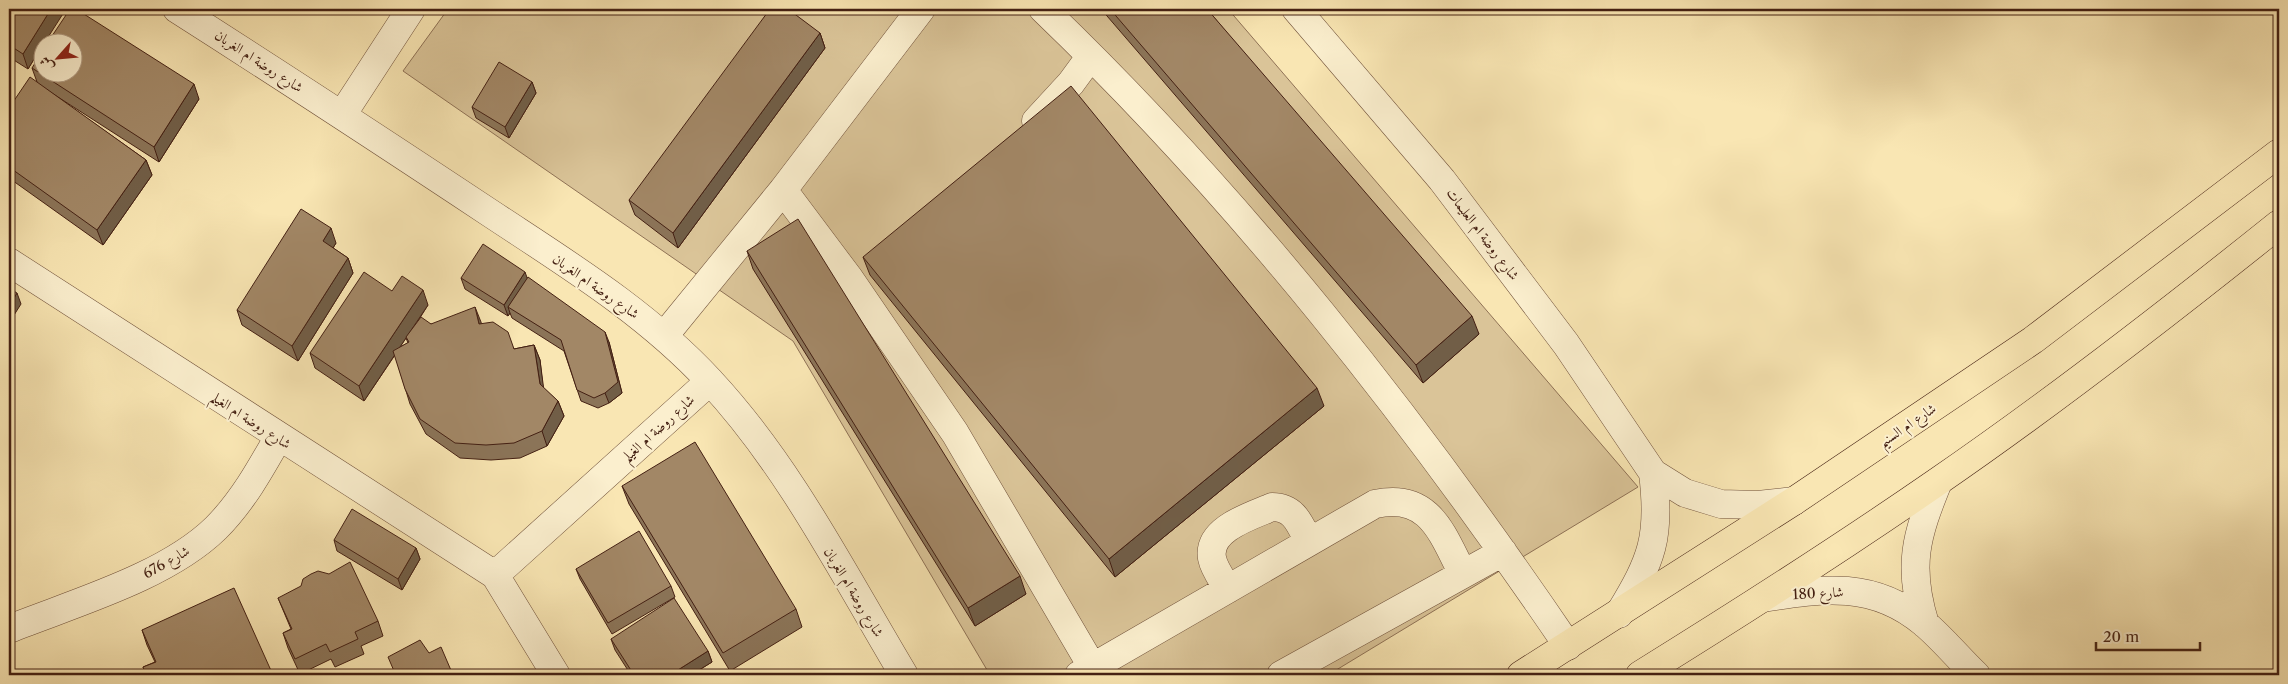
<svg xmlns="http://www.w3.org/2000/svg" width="2288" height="684" font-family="'Libre Caslon Text',Amiri,serif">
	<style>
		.green { fill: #dac498; stroke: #8f7256 }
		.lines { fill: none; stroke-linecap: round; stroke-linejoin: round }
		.minor-casing { stroke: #71523b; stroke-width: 29 }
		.major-casing { stroke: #442013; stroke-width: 29 }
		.minor { stroke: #fbefce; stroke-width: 28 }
		.major { stroke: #f9e6b3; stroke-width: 28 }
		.wall { fill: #8b7458; stroke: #442013; fill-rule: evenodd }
		.shaded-wall { fill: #715e47; stroke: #442013 }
		.building { fill: #a28766; stroke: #442013 }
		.labels { text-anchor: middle; stroke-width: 4; stroke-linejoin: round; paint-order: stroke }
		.street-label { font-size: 14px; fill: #442013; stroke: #fbefce }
	</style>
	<rect width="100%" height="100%" fill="#f9e6b3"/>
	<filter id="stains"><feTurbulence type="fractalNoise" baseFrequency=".004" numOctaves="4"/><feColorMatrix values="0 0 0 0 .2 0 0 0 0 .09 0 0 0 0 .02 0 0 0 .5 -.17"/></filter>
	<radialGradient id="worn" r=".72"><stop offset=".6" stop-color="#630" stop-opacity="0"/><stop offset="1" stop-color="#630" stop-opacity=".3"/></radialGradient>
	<!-- green -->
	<path class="green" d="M448,9H1228L1638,487L1328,675H990L793,341L403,71Z"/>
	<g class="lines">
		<!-- minor casing -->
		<g class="minor-casing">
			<path id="minor" d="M177,9C282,76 386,144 490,213C567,264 646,312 710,381C790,467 844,575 904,675
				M1043,9C1242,200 1413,418 1568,646
				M1296,9L1442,180L1566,344L1653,473L1685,493L1721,504L1758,505L1794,501
				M342,115L411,9
				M1036,121L1071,83L1090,57
				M783,190L849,278L955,433L1097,675
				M9,262L495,575L556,675
				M664,336L783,190L921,9
				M495,575L710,381
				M1228,589C1222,579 1214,569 1212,558C1207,529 1251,516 1272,507C1295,507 1300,525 1309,542
				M1763,598C1824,588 1874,581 1924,623C1943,639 1959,659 1976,675
				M1619,614C1652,560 1661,537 1653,473
				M1925,624C1907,566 1916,536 1938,482
				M9,629C74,603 166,577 216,528C242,502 260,470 278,438
				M1079,675L1375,504C1430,492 1442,534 1463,574
				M1281,675L1503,552"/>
		</g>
		<!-- major casing -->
		<g class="major-casing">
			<path id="major" d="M1521,675L1794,501L2033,340L2279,153
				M1640,675C1740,613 1840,549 1937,482C2055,401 2168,313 2279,224"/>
		</g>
		<!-- minor -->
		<use href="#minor" class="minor"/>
		<!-- major -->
		<use href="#major" class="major"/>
	</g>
	<!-- wall -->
	<path class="wall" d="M9,9L42,42V46L28,69L9,57Z
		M1101,9H1207L1479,334L1423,383Z
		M820,33L825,48L678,248L635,215L629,200Z
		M32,68L199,99L159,162L47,90L146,160L152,175L103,245L9,178V108L37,82Z
		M532,82L536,93L509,138L476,118L472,107Z
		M336,243L333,248L348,258L353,273L298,361L242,325L237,310Z
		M747,251L1026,594L975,626L753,269Z
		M863,257L1324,406L1115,577L870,275Z
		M461,278H528L609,342L622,393L609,403L598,408L581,401L564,351L512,318L510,313L508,316L465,289Z
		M392,291L428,305L418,321L431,324H481L514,349L534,345L540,360L543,388L558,401L564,416L547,446L520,458L491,460L460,458L426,434L410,404L395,355L364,401L315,368L310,353ZM406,338L408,343L400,347Z
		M622,486L796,609L802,627L730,671L629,504Z
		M334,540L416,548L420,559L402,590L337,551Z
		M576,569L671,586L675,597L612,634L580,579Z
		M278,598L378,621L383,636L361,646L364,654L335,667L331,659L300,674L288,648L283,633L291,629Z
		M142,630L273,675H146L143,667L155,662L147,645Z
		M611,639L708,651L712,662L691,675H631L615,650Z"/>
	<!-- shaded-wall -->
	<path class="shaded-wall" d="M51,9H66L45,42H42V46L28,69L23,54Z
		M820,33L825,48L678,248L673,233Z
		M532,82L536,93L509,138L505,127Z
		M194,84L199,99L159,162L154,147Z
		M146,160L152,175L103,245L97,230Z
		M331,228L336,243L328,256L323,241Z
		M348,258L353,273L298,361L292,346Z
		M525,272L529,283L508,307L510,313L508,316L504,305Z
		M423,290L428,305L364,401L359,386Z
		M17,293L21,304L9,323V306Z
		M475,307L481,322L485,339L479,324Z
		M1472,316L1479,334L1423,383L1416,365Z
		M605,332L609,342L622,393L609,403L605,393Z
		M534,345L540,360L545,399L540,384Z
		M1317,388L1324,406L1115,577L1109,559Z
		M558,401L564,416L547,446L542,431Z
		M416,548L420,559L402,590L398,579Z
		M1020,576L1026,594L975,626L968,608Z
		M708,651L712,662L691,675H670Z"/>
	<!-- building -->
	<path class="building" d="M9,9H51L23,54L9,45Z
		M70,9H76L194,84L154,147L32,68L42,52V72H72V42H48Z
		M770,9H788L820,33L673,233L629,200Z
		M1110,9H1207L1472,316L1416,365Z
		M499,62L532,82L505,127L472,107Z
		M30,77L146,160L97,230L9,167V108Z
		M1071,86L1317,388L1109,559L863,257Z
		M301,209L331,228L323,241L348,258L292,346L237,310Z
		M798,219L1020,576L968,608L747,251Z
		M483,244L525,272L504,305L461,278Z
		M364,272L392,291L402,276L423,290L359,386L310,353Z
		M528,277L605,332L618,382L605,393L594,398L577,390L561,340L508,307Z
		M9,288L17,293L9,306Z
		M475,307L479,324L493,322L508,332L514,349L534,345L540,384L558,401L542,431L514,443L486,445L455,443L420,419L405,389L393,351L409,342L406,337L421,317L431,324Z
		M695,442L796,609L723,653L622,486Z
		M352,509L416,548L398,579L334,540Z
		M639,531L671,586L608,623L576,569Z
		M350,562L378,621L355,632L358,639L330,652L326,644L295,659L283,633L292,629L278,598L301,586L303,579L311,574L318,571L329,574Z
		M234,588L273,675H146L143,667L156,662L142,630Z
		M674,598L708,651L670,675H634L611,639Z
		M420,640L429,653L441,647L453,675H385L394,671L388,657Z
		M469,671L472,675H460Z"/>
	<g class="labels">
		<!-- street labels -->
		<g class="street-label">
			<text transform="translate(259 61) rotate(33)" y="5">شارع روضة ام الغربان</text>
			<text transform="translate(1483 234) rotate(53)" y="5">شارع روضة ام العليمات</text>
			<text transform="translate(596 286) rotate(35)" y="5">شارع روضة ام الغربان</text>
			<text transform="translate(251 420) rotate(33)" y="5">شارع روضة ام الغيلم</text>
			<text transform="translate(1907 425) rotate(-34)" y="5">شارع ام السنيم</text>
			<text transform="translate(658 428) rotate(-42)" y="5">شارع روضة ام الغيلم</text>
			<text transform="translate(166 562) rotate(-30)" y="5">شارع 676</text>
			<text transform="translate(854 592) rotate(59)" y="5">شارع روضة ام الغربان</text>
			<text transform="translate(1818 593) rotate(-3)" y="5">شارع 180</text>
		</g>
	</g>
	<!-- margin -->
	<rect width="2288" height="684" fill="none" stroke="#f9e6b3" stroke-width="30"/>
	<rect x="10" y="10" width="2268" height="664" fill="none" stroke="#442013" stroke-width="2.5"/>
	<rect x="15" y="15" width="2258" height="654" fill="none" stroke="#442013"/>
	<!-- north arrow -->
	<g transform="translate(58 58) rotate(243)"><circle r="24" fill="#fbefce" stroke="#b29c83"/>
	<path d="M0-4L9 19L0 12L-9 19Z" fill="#8f2418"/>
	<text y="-8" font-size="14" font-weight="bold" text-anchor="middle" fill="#442013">ش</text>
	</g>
	<!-- scale -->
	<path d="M2096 642v8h104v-8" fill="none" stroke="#442013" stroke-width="2.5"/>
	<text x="2103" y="642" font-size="15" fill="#442013" stroke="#fbefce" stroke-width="4" paint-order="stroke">20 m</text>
	<rect width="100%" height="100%" filter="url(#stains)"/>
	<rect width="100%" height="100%" fill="url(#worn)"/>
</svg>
